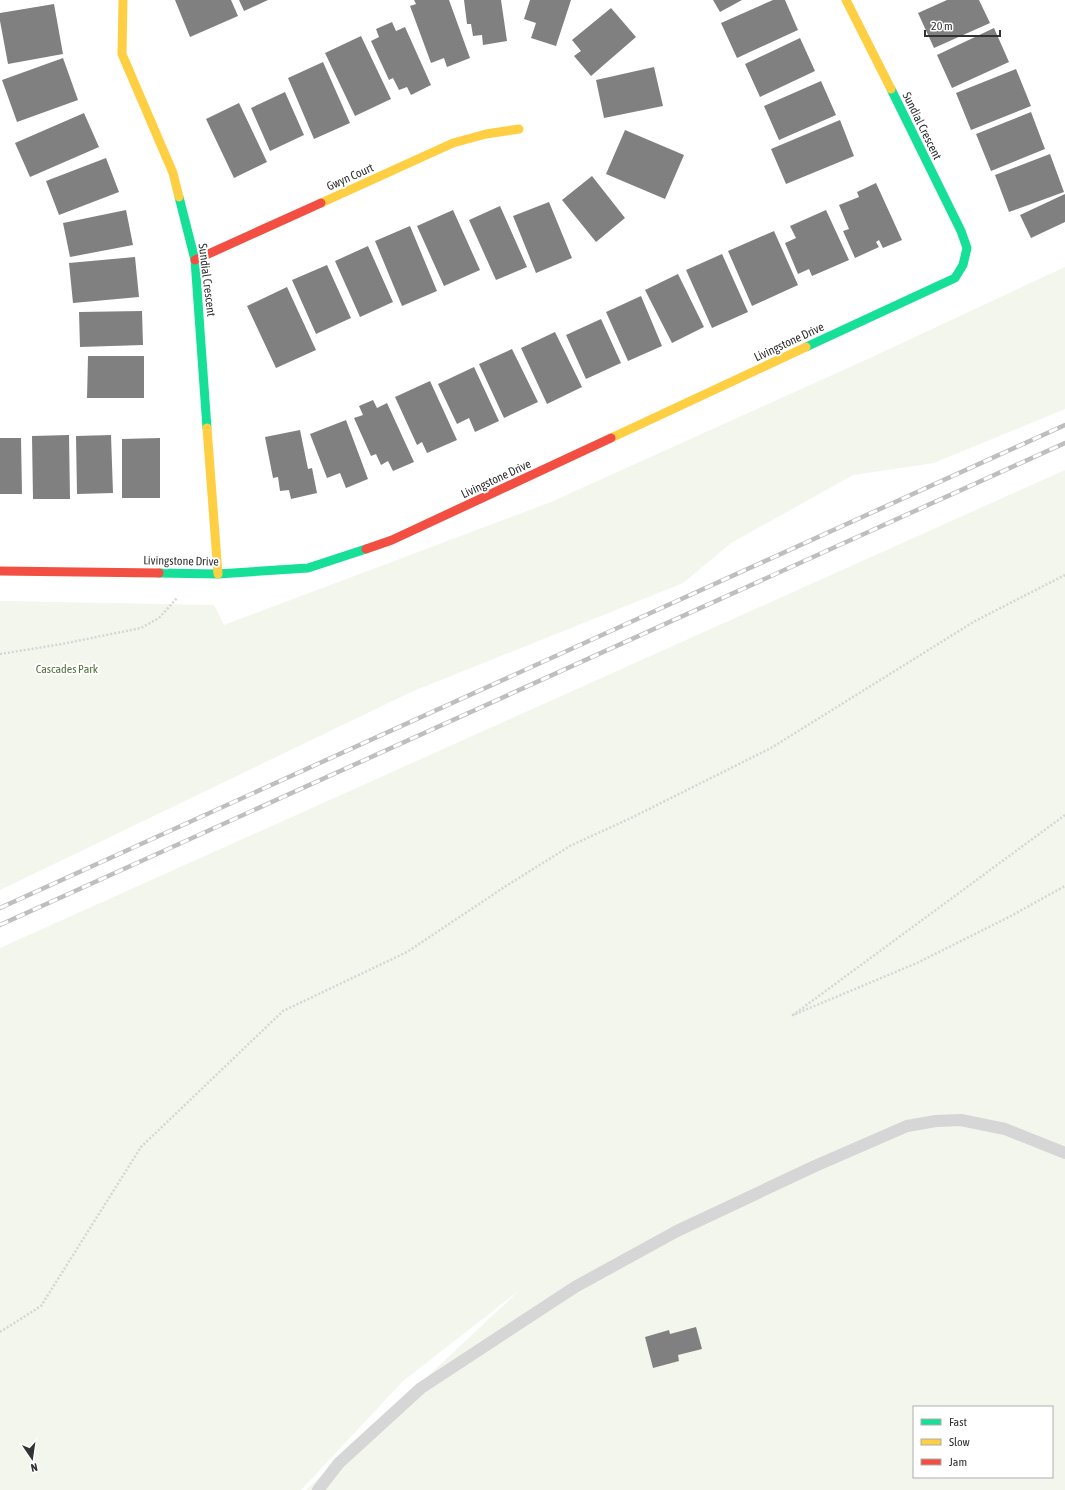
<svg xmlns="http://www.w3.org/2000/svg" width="1065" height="1490" font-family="'Asap Condensed',sans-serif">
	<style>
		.green { fill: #f2f6ed; fill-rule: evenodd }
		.building { fill: #808080 }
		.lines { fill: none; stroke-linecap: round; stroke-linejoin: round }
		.path { stroke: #d6d6d6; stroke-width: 2.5; stroke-dasharray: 2 2; stroke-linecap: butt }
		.lane { stroke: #d6d6d6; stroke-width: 12 }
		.fast { stroke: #16e098; stroke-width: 9 }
		.slow { stroke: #ffcf43; stroke-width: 9 }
		.jam { stroke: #f24e42; stroke-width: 9 }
		.rail-casing { stroke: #bebebe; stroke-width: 4.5 }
		.rail { stroke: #fff; stroke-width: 3; stroke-dasharray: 9; stroke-linecap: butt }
		.labels { text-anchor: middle; stroke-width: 4; stroke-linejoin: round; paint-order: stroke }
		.street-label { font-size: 12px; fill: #323232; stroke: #fff }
		.park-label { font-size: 12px; fill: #54723a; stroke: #fff }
	</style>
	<rect width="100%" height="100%" fill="#fff"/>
	<!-- green -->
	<path class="green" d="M1065,267V409L934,463L853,475L731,543L683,583L411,692L0,890V601L214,605L224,625L551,502L870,358Z
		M1065,470V1490H306L521,1289L403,1381L301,1490H0V948ZM914,1407H1052V1477H914Z"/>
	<!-- building -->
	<path class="building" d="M175,0H231L238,16L190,37Z
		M239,0H268L244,11Z
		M414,0H449L470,58L447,67L444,58L431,63L410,6L416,4Z
		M464,0H501L507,41L483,45L482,35L473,36L471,24H467Z
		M530,0H571L556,46L531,38L536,23L524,19Z
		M713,0H742L720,12Z
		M773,0H785L798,30L737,58L721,23Z
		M947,0H979L990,23L934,48L918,13Z
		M54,4L63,54L8,64L0,21V13Z
		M611,8L636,37L591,76L574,56L581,51L572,40Z
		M392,22L396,31L405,27L431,85L411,95L407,87L399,90L393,78L389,80L371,41L379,37L376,29Z
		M994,28L1009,62L952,88L937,55Z
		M361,36L391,99L355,116L325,53Z
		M800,38L815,71L760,97L745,64Z
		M63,58L78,100L17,122L2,80Z
		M323,62L350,123L314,139L288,78Z
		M654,67L663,106L604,118L596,80Z
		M1016,69L1031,106L971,130L956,93Z
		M821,81L836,115L779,140L764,106Z
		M285,92L304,135L270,151L251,108Z
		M239,103L267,162L234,178L206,119Z
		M1031,112L1045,149L991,171L976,134Z
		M84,113L99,147L30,177L15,143Z
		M840,120L854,156L786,184L771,149Z
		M625,130L684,155L665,199L606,174Z
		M1050,154L1064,192L1009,212L995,175Z
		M106,158L119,192L59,215L46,181Z
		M592,176L625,218L596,242L562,200Z
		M876,183L902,240L883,248L879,240L876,242L879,247L855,258L843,231L849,229L839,205L859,197L857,192Z
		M1065,194V222L1031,238L1020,215Z
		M549,202L572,258L536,273L513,216Z
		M500,206L527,267L496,280L469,220Z
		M126,210L133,245L70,257L63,223Z
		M453,210L480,270L444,286L417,226Z
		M826,210L849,260L812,276L809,269L798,274L785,243L796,238L790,226Z
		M410,226L437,291L402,306L375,241Z
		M774,231L798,285L752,306L728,251Z
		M368,246L393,302L360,317L335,261Z
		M722,254L748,312L712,328L686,270Z
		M135,257L139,297L73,303L69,263Z
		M327,265L351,318L316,334L292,280Z
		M678,274L704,327L672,343L645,290Z
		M287,287L316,350L276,368L247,306Z
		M641,296L662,346L628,361L606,312Z
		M142,311L143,345L80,347L79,312Z
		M601,319L621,363L586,379L566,335Z
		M555,332L582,387L547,404L521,348Z
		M512,349L538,402L504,418L479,364Z
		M88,356H144V398H87Z
		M474,367L499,421L475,432L469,418L457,424L438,384Z
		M430,381L457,440L427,453L422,442L417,445L395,397Z
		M373,400L377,408L387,403L414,462L393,471L388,461L381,465L376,454L371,456L354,418L363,415L359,406Z
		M346,420L368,479L346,488L340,473L327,478L310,434Z
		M300,430L308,469L312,468L317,493L291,499L289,490L280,491L278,477L273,478L265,437Z
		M69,435L70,499H33L32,436Z
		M111,435L113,493L77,494L76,436Z
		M0,438H21L22,494H0Z
		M160,438V498H122V439Z
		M696,1327L702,1349L678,1355L679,1361L653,1368L645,1337L669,1330L670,1334Z"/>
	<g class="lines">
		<!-- path -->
		<path class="path" d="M0,654L62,644L141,628L159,618L177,598
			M1065,815L793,1015L917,963L1009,917L1065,886
			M0,1332L41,1306L141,1147L283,1011L407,952L506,886L570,846L631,818L771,748L975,621L1065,575"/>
		<!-- lane -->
		<path class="lane" d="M318,1490L339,1463L421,1388L575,1287L677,1231L815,1166L907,1126L936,1121L961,1120L1005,1129L1065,1153"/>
		<!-- fast -->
		<path class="fast" d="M179,197L195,260L207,428
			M806,347L955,278L963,265L967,248L961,231L891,89
			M159,573L218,574L308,568L366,549"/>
		<!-- slow -->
		<path class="slow" d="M123,0L122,54L173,173L179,197
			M846,0L891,89
			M321,203L453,143L486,134L519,129
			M207,428L218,574
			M611,438L806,347"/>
		<!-- jam -->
		<path class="jam" d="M195,260L321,203
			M366,549L392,540L611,438
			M0,571L159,573"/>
		<!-- rail casing -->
		<g class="rail-casing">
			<path id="rail" d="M0,908L1065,425
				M0,925L1065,443"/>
		</g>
		<!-- rail -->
		<use href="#rail" class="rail"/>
	</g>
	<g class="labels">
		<!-- street labels -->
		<g class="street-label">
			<text transform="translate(922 126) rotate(64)" y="4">Sundial Crescent</text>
			<text transform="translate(350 177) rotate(-24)" y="4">Gwyn Court</text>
			<text transform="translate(207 280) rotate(83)" y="4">Sundial Crescent</text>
			<text transform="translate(789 342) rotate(-25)" y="4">Livingstone Drive</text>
			<text transform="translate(496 479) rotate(-25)" y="4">Livingstone Drive</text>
			<text transform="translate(181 561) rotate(1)" y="4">Livingstone Drive</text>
		</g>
		<!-- park labels -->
		<g class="park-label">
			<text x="67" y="673">Cascades Park</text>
		</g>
	</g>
	<!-- legend -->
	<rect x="913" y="1406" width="140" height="72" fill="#ffffff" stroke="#adadad"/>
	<rect x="921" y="1419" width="20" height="6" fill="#16e098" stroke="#adadad"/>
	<text x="949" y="1426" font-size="12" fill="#323232">Fast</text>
	<rect x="921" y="1439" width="20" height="6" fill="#ffcf43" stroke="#adadad"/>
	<text x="949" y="1446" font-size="12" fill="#323232">Slow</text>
	<rect x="921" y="1459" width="20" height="6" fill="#f24e42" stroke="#adadad"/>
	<text x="949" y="1466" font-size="12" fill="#323232">Jam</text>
	<!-- north arrow -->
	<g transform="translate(32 1458) rotate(167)" stroke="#ffffff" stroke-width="3" paint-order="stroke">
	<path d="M0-3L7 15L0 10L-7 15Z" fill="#323232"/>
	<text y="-6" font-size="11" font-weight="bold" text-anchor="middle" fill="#323232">N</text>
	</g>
	<!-- scale -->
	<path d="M925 30v6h75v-6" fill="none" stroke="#323232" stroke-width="2"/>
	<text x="931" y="30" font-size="12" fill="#323232" stroke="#ffffff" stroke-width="3" paint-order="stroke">20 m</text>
</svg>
